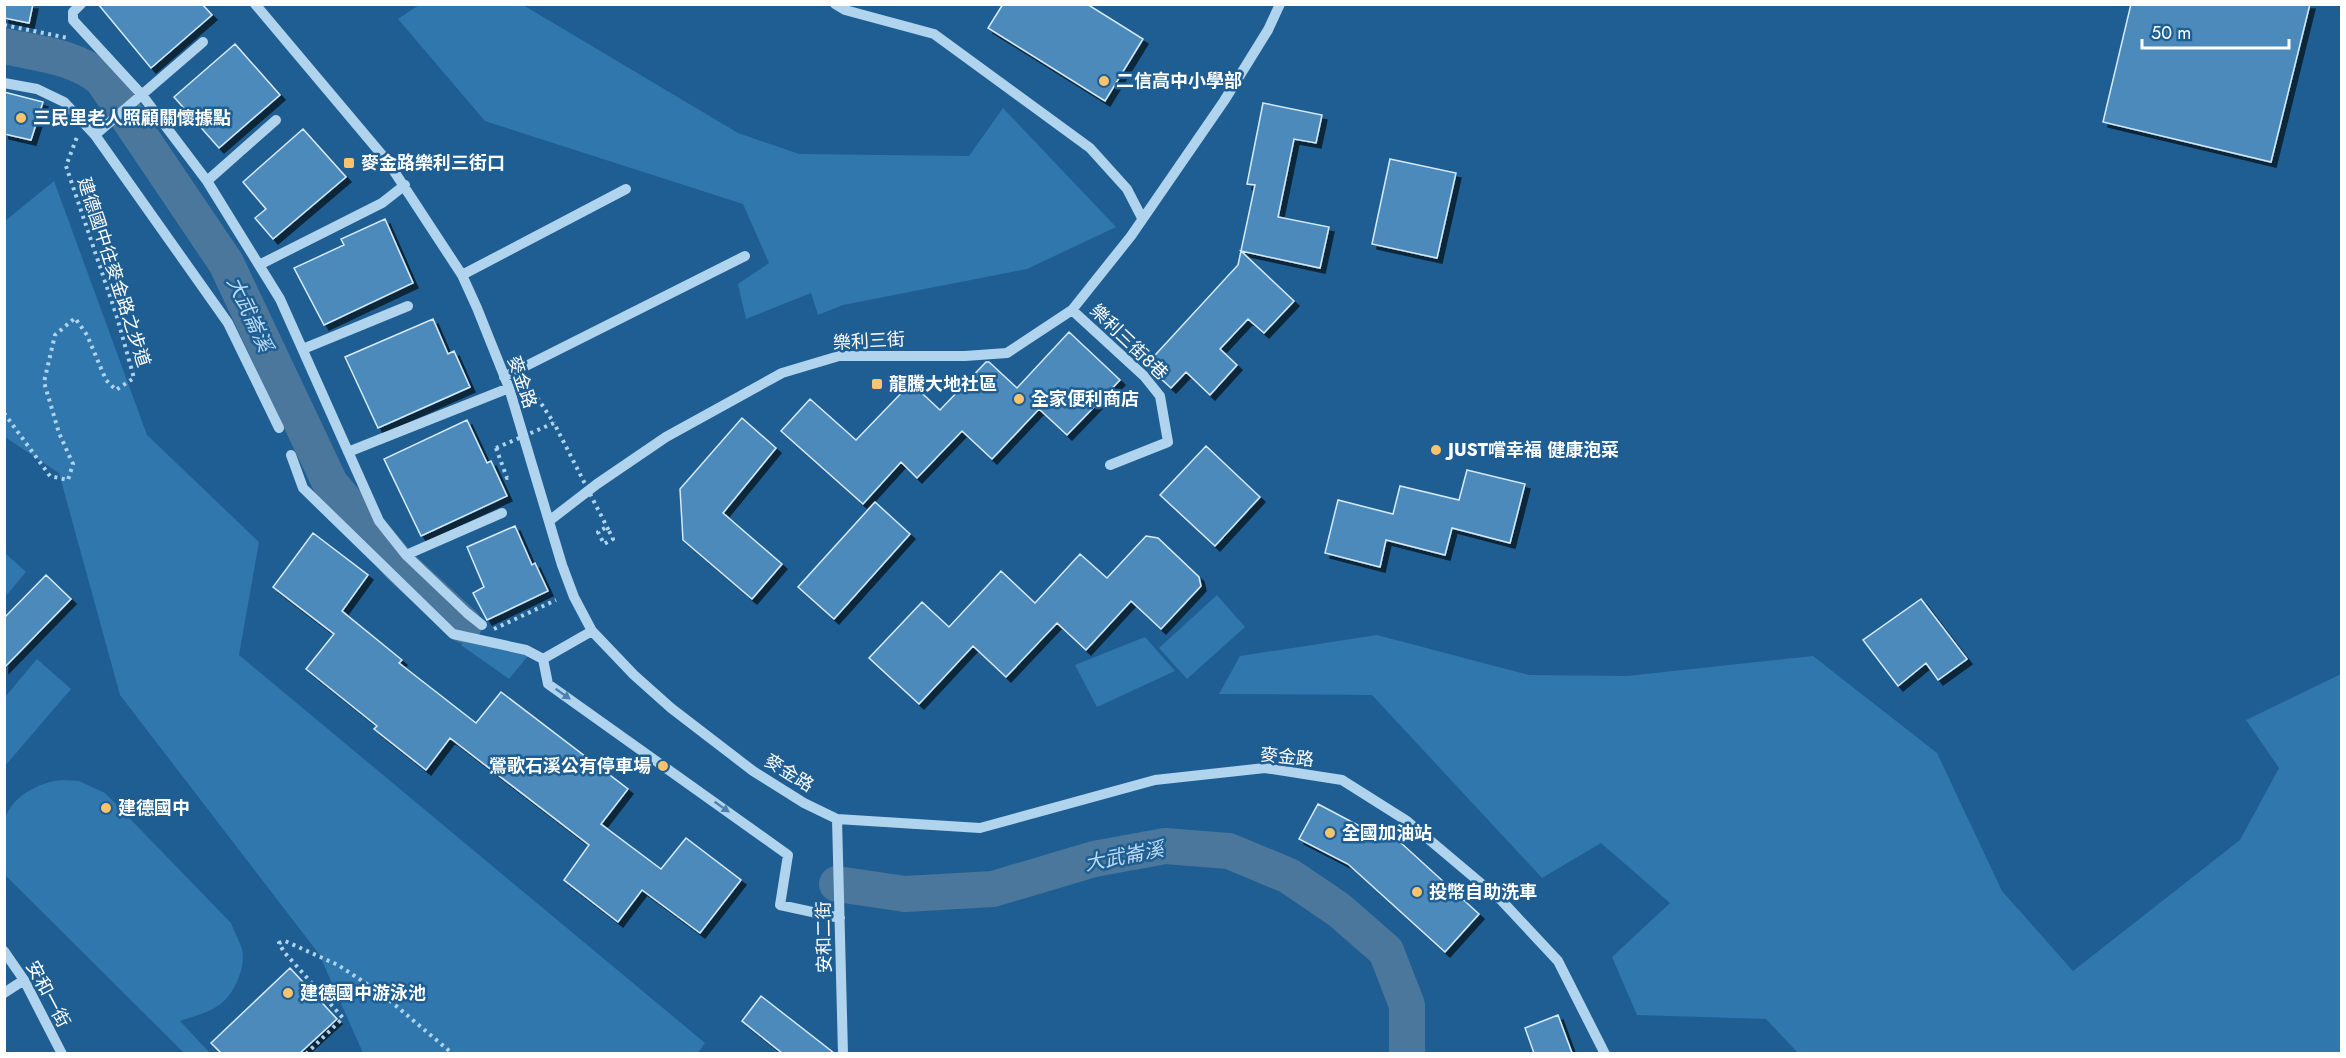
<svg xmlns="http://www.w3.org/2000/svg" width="2346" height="1058" font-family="Jost,'Noto Sans TC',sans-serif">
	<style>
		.green { fill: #2f77ad }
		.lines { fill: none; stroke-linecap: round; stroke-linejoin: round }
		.river { stroke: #4a779b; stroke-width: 36 }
		.building { fill: #4b8aba; stroke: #d6eafa; stroke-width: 1.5; filter: url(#shadow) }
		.path { stroke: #b0d3ee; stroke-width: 4; stroke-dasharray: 3 4.5; stroke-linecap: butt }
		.minor { stroke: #b0d3ee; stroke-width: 10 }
		.path-bridge { stroke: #b0d3ee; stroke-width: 4; stroke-dasharray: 3 4.5; stroke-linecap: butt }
		.oneway { fill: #4a81ae }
		.poi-dot { fill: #fcc36f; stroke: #1f5e92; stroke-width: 2 }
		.labels { text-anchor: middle; stroke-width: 5; stroke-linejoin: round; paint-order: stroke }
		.poi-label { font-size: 18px; font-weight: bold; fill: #fff; stroke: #1f5e92; text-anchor: start }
		.street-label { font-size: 18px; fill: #fff; stroke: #1f5e92 }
		.water-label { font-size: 20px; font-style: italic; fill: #bcdcf5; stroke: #1f5e92 }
	</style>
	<defs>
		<filter id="shadow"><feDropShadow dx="5" dy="5" stdDeviation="0" flood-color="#0009"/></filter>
	</defs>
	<rect width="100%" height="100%" fill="#1f5e92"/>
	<!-- green -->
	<path class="green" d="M419,5H523L738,133L799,154L969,156L1003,108L1116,227L1027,269L843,305L818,315L811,293L746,319L738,284L769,263L743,204L485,121L398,19Z
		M54,181L147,435L259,542L239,655L705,1043L698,1053H363L319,954L120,695L59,473L5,437V221Z
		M5,553L26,572L5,597Z
		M1217,595L1245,627L1187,679L1159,648Z
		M1377,635L1529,675L1627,676L1813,656L1937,753L2002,891L2073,971L2240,840L2279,768L2246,720L2341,674V1053H1798L1766,1019L1637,1015L1612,957L1670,903L1601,843L1542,878L1372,695L1219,694L1240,656Z
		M1145,637L1175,671L1097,707L1075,665Z
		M467,638L528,656L509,679L461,645Z
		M37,659L71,689L5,766V697Z
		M62,780L79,781L105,793L231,923C234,931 239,940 242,949C246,966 236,989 224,1001C213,1012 194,1016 180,1021L209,1052L207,1053H184L5,875C4,859 2,839 4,823C9,797 39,782 62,780Z"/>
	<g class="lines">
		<!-- river -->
		<path class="river" d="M4,46C39,54 74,56 102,79L226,263L330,483L399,565L464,625
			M837,884L905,894L993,889L1094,859L1165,846L1229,851L1289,876L1339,910L1386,951L1407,1005V1054"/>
	</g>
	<!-- building -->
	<path class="building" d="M4,4H33L29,23L4,18Z
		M98,4H202L212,15L151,68Z
		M1003,4H1087L1143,39L1105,101L988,28Z
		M2131,4H2310L2271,162L2103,122Z
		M235,44L280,95L219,148L174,97Z
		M4,92L43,102L31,140L4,134Z
		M1263,103L1322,115L1316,143L1294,139L1278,217L1329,227L1320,268L1241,251L1294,301L1264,333L1248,319L1220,349L1237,365L1210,395L1186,372L1171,388L1146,365L1238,265L1255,185L1247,184Z
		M303,129L346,177L273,239L255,218L266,209L243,182Z
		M1390,159L1456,173L1437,258L1372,244Z
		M385,219L413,283L324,325L294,268L344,245L341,239Z
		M433,319L448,354L454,351L470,387L378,428L345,357Z
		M1069,332L1120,380L1067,435L1039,409L992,459L962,431L917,478L901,462L863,504L781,431L810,399L856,440L911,383L940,410L986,362H989L1017,388Z
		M742,418L776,448L723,513L782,564L752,599L683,540L680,489Z
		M467,420L487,463L491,461L507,496L421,536L384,459Z
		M1206,446L1260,497L1215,546L1160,495Z
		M1467,470L1525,484L1510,543L1452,528L1445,555L1386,540L1380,567L1325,553L1338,500L1393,514L1400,486L1459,500Z
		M875,502L910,534L834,619L798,587Z
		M515,526L532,565L535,563L548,591L487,620L473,593L484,587L467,547Z
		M313,533L368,575L342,611L402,660L399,663L476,723L501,692L628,789L601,824L661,869L686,838L741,880L700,933L642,890L618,922L564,880L589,845L450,738L426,770L374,729L377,726L306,669L334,634L273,587Z
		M1146,536L1158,538L1199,577L1201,586L1161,629L1131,601L1086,650L1057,623L1006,677L973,646L919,704L869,658L922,602L949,627L1001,571L1035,603L1080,554L1107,578Z
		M46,575L71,599L4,668V618Z
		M1921,599L1967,659L1938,680L1926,663L1898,686L1863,640Z
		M1318,804L1384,839L1389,832L1479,914L1445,952L1348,864L1299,839Z
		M290,968L337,1019L300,1053H221L211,1043Z
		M761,996L834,1053H782L742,1021Z
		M1558,1015L1572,1053H1534L1525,1028Z"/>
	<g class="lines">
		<!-- path -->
		<path class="path" d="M4,25L68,38
			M528,390L531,388L554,423
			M4,413L50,476L68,480L73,464L59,433L44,382L55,335L75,318L87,335L106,380L116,390L134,378L117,317L66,166L77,137
			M496,448L507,478L512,476
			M605,528L598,532L604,544L613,539L609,531
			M494,629L556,600
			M306,1054L343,1018L284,952L279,943L285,941L338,965L382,994L453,1054"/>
		<!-- minor -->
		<path class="minor" d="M81,4L73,12V20L142,95L207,181L280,299L379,521L406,555L467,613L482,625
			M255,4L388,162L462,275L477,308L509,388L562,565L574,597L592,631L634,675L671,708L753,771L804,803L837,819L980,828L1155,780L1265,768L1342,780L1407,821L1502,901L1558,961L1605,1054
			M835,4L845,10L934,34L1090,148L1127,189L1142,218
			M4,83L37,89L64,102L95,135L228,323L279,428
			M95,135L203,42
			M207,181L276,120
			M259,265L382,203L405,185
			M462,275L626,189
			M1072,310L1144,376L1160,396L1168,442L1110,465
			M303,349L408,306
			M504,377L745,256
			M348,452L509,388
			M291,455L303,488L453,634L526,650L543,659
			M549,521L597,484L666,437L782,373L839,356H965L1007,353L1072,310L1131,236L1224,101L1268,30L1280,4
			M406,555L502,513
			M592,631L543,659L548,684L788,855L780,905L840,918
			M837,819L843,1054
			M4,951L24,980L62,1054
			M4,993L24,980"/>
		<!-- path-bridge -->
		<path class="path-bridge" d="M496,448L554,423L609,531"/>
	</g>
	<!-- one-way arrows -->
	<defs><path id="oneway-solid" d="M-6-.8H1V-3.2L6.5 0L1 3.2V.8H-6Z" transform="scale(1.5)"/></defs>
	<g class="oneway">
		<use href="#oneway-solid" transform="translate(563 694) rotate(35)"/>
		<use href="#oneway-solid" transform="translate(722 807) rotate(35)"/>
	</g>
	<!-- markers -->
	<g class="poi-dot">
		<circle cx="1104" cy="81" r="6"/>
		<circle cx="21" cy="118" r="6"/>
		<rect x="343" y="157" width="12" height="12" rx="3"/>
		<rect x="871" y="378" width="12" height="12" rx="3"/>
		<circle cx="1019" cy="399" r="6"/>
		<circle cx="1436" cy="450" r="6"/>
		<circle cx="663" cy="766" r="6"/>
		<circle cx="106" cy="808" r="6"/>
		<circle cx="1330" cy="833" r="6"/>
		<circle cx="1417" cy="892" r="6"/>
		<circle cx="288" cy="993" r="6"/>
	</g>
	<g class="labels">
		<!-- poi labels -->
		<g class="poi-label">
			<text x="1116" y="87">二信高中小學部</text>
			<text x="33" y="124">三民里老人照顧關懷據點</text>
			<text x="361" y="169">麥金路樂利三街口</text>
			<text x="889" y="390">龍騰大地社區</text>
			<text x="1031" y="405">全家便利商店</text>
			<text x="1448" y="456">JUST嚐幸福 健康泡菜</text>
			<text x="651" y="772" text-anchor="end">鶯歌石溪公有停車場</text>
			<text x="118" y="814">建德國中</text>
			<text x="1342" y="839">全國加油站</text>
			<text x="1429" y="898">投幣自助洗車</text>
			<text x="300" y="999">建德國中游泳池</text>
		</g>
		<!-- street labels -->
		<g class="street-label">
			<text transform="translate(114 272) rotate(72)" y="6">建德國中往麥金路之步道</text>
			<text transform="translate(869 341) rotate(-3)" y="6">樂利三街</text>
			<text transform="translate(1129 342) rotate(44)" y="6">樂利三街8巷</text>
			<text transform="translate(522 382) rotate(71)" y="6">麥金路</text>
			<text transform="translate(1287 757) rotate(6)" y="6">麥金路</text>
			<text transform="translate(789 773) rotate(32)" y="6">麥金路</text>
			<text transform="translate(824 937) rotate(-91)" y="6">安和二街</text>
			<text transform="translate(48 994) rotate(62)" y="6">安和一街</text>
		</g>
		<!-- water labels -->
		<g class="water-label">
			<text transform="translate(250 314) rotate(65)" y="7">大武崙溪</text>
			<text transform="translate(1124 856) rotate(-11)" y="7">大武崙溪</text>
		</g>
	</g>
	<!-- border -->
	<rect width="2346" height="1058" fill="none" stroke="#ffffff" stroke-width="12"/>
	<!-- scale -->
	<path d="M2142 39v9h147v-9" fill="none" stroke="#ffffff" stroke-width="3"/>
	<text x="2151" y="39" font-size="18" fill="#ffffff" stroke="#1f5e92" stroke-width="4.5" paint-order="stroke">50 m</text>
</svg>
